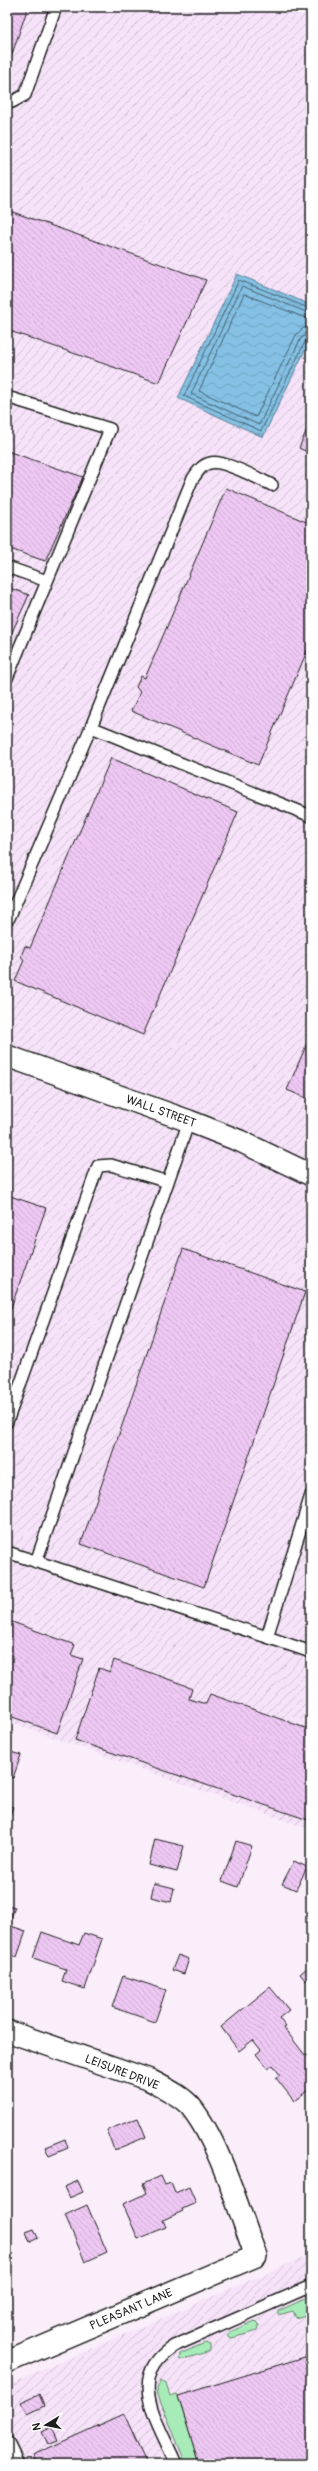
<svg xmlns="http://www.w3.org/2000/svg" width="318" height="2471" font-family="Pangolin,sans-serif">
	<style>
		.industrial { fill: url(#industrial-furrows) }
		.green { fill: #a7ecb8; stroke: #62846a }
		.water { fill: url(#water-waves); stroke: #5a7f94 }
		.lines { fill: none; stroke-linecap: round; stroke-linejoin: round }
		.shore { stroke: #465e6c; stroke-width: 1 }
		.building { fill: url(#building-back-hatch); stroke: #1c1c1c }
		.service-casing { stroke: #1c1c1c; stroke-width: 14 }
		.minor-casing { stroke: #1c1c1c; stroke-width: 24 }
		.service { stroke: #fff; stroke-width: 11 }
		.minor { stroke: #fff; stroke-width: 21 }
		.labels { text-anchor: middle; stroke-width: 3.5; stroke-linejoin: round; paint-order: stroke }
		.street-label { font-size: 12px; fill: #1c1c1c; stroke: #fff }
	</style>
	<defs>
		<pattern id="industrial-furrows" width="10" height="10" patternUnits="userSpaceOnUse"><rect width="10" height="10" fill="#f6e3f9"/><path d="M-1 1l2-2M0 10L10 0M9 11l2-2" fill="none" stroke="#d2c2d5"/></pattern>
		<pattern id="water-waves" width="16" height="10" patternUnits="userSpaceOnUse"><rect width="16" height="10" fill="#84c1e4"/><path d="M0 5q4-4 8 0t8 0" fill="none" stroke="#71a5c3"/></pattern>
		<pattern id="building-back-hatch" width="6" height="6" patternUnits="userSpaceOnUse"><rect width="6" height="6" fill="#eec8f3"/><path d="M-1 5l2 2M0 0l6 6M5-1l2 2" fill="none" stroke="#ccabd0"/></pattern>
	</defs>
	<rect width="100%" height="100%" fill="#faeefb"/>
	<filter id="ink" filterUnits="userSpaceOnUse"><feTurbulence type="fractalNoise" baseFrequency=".025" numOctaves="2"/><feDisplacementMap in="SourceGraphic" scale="8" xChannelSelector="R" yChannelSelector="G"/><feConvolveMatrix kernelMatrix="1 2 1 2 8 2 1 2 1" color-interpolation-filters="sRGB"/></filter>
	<g filter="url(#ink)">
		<!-- industrial -->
		<path class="industrial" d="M7,7H311V1830L7,1721Z
			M311,2254V2464H7V2385Z"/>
		<!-- green -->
		<path class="green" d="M307,2298L311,2313L296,2318L293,2311L278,2315V2311Z
			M255,2321L259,2325L257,2331L232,2338L228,2336L230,2332Z
			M205,2343L210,2345V2351L181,2360L179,2359L180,2354Z
			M161,2380L166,2384L170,2396L177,2394L178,2396L199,2464H186L158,2395L157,2389Z"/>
		<!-- water -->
		<path class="water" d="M237,274L311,305V338L263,437L178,398Z"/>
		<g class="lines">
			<!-- shore -->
			<path class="shore" d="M311,309L239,280L184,396L261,431L306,340L311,338
				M311,314L242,286L191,394L259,425L301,338L311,333
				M311,320L244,294L199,391L256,417L296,335L303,328L311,327"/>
		</g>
		<!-- building -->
		<path class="building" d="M7,7H28L8,66H7Z
			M7,210L206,280L159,383L7,330Z
			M311,420V454L299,448Z
			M7,451L83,477L45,561L7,548Z
			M226,488L311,524V642L258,765L131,711L140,692L136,687L141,676L145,678Z
			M7,587L29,595L7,643Z
			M111,758L238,812L143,1035L15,981L24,960L21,956L25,946L30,948Z
			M311,1034V1100L287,1090Z
			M7,1195L46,1208L7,1319Z
			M183,1249L305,1292L204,1587L81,1544Z
			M7,1620L75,1645L71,1655L83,1659L57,1733L7,1715Z
			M114,1660L182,1684L192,1689L189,1699L206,1704L210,1694L311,1730V1821L75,1740L99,1668L110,1672Z
			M7,1751L21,1755L13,1778L7,1776Z
			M7,1805L13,1807L7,1823Z
			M155,1839L184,1846L177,1872L149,1865Z
			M236,1841L252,1846L238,1887L222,1881Z
			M294,1861L307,1867L296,1890L282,1884Z
			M154,1883L174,1888L171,1902L151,1897Z
			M7,1905L15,1907L8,1925L26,1931L17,1957L7,1954Z
			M42,1932L79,1945L84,1933L102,1939L85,1989L62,1981L66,1969L33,1958Z
			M178,1955L189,1959L184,1974L172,1970Z
			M307,1968L311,1976L306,1981L300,1974Z
			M123,1976L166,1990L155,2022L112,2007Z
			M270,1987L289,2010L279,2018L286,2027L284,2028L305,2055L311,2052V2088L294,2101L276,2078L280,2075L273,2065L268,2069L256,2054L261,2050L253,2040L239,2051L221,2027Z
			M138,2118L146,2137L114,2150L107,2130Z
			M65,2139L68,2148L49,2156L45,2147Z
			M161,2176L165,2185L171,2183L175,2193L189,2187L196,2203L182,2209L183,2211L163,2220L166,2227L138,2239L123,2204L147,2193L143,2184Z
			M78,2181L83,2192L69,2198L64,2187Z
			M87,2205L107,2252L85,2262L65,2215Z
			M34,2229L38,2238L30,2242L26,2232Z
			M311,2355V2463L199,2464L178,2396Z
			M39,2394L44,2406L27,2414L21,2402Z
			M124,2414L147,2464H37L33,2455Z
			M52,2427L58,2440L48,2444L42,2432Z"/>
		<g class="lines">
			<!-- service casing -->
			<g class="service-casing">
				<path id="service" d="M7,102H12L25,95L56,7
					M7,397L110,429L7,678
					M7,567L47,581
					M91,727L192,480C197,473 201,465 210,463C223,459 259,479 272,485
					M7,919L9,918L91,727L311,816
					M7,1422L98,1166L111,1165L168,1182
					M7,1552L267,1637L311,1495
					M36,1562L189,1121
					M267,1637L311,1652
					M7,2441L18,2464
					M176,2464C159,2423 124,2377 174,2346L311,2286"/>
			</g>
			<!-- minor casing -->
			<g class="minor-casing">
				<path id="minor" d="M7,1056L189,1121L240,1141L311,1175
					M7,2031L150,2080C164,2088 181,2095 191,2107C220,2143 239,2212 256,2256L7,2362"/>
			</g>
			<!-- service -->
			<use href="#service" class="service"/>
			<!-- minor -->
			<use href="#minor" class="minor"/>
		</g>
	</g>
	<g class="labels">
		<!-- street labels -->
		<g class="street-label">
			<text transform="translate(161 1111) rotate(20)" y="4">WALL STREET</text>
			<text transform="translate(122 2072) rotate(21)" y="4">LEISURE DRIVE</text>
			<text transform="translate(131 2309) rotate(-23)" y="4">PLEASANT LANE</text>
		</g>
	</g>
	<!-- margin -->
	<rect width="318" height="2471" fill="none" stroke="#fff" stroke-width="24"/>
	<rect x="12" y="12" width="294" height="2447" fill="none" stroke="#1c1c1c" stroke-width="1.5" filter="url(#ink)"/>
	<!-- north arrow -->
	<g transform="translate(46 2425) rotate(260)" stroke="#ffffff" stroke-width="3" paint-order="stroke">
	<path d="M0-3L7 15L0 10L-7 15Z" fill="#1c1c1c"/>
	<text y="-6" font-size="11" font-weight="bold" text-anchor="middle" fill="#1c1c1c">N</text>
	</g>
</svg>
